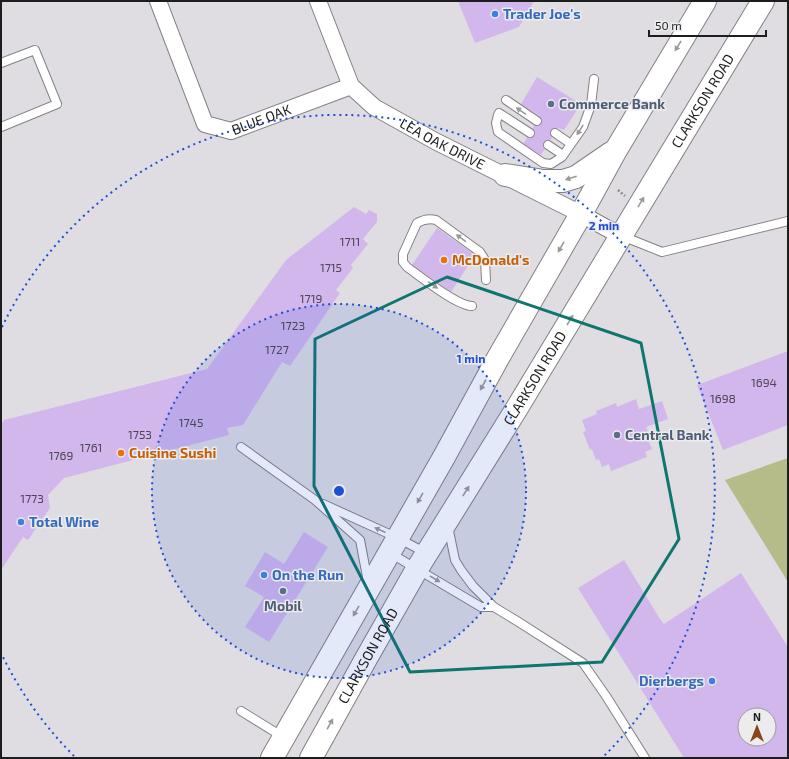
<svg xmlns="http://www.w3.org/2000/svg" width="789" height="759" font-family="'Exo 2',sans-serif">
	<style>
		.green { fill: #b5bc8a }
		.building { fill: #d2b7ed; fill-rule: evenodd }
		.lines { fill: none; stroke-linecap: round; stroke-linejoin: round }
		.lane-casing { stroke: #838184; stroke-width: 10 }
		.street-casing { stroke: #838184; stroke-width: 18 }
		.primary-casing { stroke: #838184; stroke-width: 24 }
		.path { stroke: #8b898c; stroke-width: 2.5; stroke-dasharray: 2 2; stroke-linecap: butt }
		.lane { stroke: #fff; stroke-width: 8 }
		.street { stroke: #fff; stroke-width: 16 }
		.primary { stroke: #fff; stroke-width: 22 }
		.oneway { fill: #9a999a }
		.marked { fill: none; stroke: #0f766e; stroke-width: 3; stroke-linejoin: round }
		.ring { fill: none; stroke: #1d4ed8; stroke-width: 2; stroke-dasharray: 2 4 }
		.shop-dot { fill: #3f7fe0; stroke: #ecebee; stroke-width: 1.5 }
		.service-dot { fill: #5c6f8a; stroke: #ecebee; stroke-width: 1.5 }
		.food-dot { fill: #e8710a; stroke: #ecebee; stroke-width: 1.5 }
		.labels { text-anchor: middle; stroke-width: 3; stroke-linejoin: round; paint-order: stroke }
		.number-label { font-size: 12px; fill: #4b4452 }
		.shop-label { font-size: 14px; font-weight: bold; fill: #366cbe; stroke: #ecebee; text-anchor: start }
		.street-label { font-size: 14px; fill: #1e1d1e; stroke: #ecebee }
		.service-label { font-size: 14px; font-weight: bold; fill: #4e5e75; stroke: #ecebee; text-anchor: start }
		.food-label { font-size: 14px; font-weight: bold; fill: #c56008; stroke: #ecebee; text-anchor: start }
		.centre { fill: #1d4ed8; stroke: #ecebee; stroke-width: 2 }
		.ring-label { font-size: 12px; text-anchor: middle; font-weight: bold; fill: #1d4ed8; stroke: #ecebee; stroke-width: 3; stroke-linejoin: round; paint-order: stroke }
	</style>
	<rect width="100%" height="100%" fill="#dfdde1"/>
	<!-- green -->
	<path class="green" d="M788,458V582L725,480Z"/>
	<!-- building -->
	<path class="building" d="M458,1H534L519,27L475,43Z
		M537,77L581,104L564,130L558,128L541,155L523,144L540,116L521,104Z
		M354,207L366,214L369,210L377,214V222L363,239L368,244L351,265L353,268L336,290L340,293L290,366L282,362L243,425L227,428L229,435L64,478L48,495L50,508L28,540L23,537L1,570V425L4,420L207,369L286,260Z
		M437,228L475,255L451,292L412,265Z
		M788,351V425L723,450L697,385Z
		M636,399L639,409L662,401L668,419L646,427L651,439L648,440L652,449L645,452L647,457L611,471L609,464L602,467L599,459L596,460L592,449L590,450L583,432L586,431L582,420L597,414L596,411L616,403L617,407Z
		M304,532L328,547L269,642L245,627L264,597L245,586L265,552L284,564Z
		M624,560L660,619L664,624L741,573L788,647V758H684L578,588ZM745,715H769V739H745Z"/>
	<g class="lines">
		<!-- lane casing -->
		<g class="lane-casing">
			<path id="lane" d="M1,63L35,50L57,104L1,127
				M506,100L537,121
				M499,113L530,133
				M498,115L496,123L498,132L543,163L551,164L562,157L583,127L591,105L594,79
				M555,133L571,144
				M548,145L563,155
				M622,236L662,252L788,221
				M472,306C457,306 421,277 407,267L403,262V254L417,223C424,219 429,218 436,220L480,252L485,260L486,280
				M241,447L315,500L360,540L368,582
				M323,504L398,538L426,553
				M448,526L455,560L461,570L473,586L494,607L517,621L583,663L606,696L645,758
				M390,553L481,607H494
				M241,711L283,737"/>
		</g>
		<!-- street casing -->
		<g class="street-casing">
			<g id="street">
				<path id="s1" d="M158,1L205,124L231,131L351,86"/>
				<path id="s2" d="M318,1L351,86L374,107L435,141L581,214L621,236"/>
			</g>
		</g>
		<!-- primary casing -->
		<g class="primary-casing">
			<g id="primary">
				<path d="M505,175L544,181H563L576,177L611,153"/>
				<path d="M272,758L444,457L498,358L581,214L616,150L705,1"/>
				<path id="s3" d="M311,758L367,657L417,569L517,408L763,1"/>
			</g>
		</g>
		<!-- path -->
		<path class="path" d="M618,190L625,196"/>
		<!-- lane -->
		<use href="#lane" class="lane"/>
		<!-- street -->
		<use href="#street" class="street"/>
		<!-- primary -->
		<use href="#primary" class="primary"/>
	</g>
	<!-- one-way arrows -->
	<defs><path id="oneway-solid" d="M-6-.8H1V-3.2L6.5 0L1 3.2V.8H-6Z"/></defs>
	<g class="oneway">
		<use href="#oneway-solid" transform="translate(678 46) rotate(121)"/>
		<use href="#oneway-solid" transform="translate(521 111) rotate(-146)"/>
		<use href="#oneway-solid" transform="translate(580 130) rotate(122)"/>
		<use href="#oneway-solid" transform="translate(571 178) rotate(163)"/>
		<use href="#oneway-solid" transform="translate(641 202) rotate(-59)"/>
		<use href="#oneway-solid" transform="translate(461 238) rotate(-144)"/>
		<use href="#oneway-solid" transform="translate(561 247) rotate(120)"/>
		<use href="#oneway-solid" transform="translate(433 285) rotate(35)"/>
		<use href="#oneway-solid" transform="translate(570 320) rotate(-59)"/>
		<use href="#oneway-solid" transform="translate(483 385) rotate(119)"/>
		<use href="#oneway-solid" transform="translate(466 491) rotate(-58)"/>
		<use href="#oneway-solid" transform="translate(420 498) rotate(120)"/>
		<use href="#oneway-solid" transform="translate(380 530) rotate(-156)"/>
		<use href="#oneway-solid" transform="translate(435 579) rotate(31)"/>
		<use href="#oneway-solid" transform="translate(356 611) rotate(120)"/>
		<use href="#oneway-solid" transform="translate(330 724) rotate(-61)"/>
	</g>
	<!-- marked area -->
	<path class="marked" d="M447,277L641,343L679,539L602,662L410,672L314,486L315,339Z"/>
	<!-- distance rings -->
	<circle cx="339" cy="491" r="187" fill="#1d4ed8" fill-opacity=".12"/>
	<g class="ring">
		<circle cx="339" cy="491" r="187"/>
		<path d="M74 756A375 375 0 0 1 2 655M2 327A375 375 0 1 1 604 756"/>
	</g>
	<!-- markers -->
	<g class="shop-dot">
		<circle cx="495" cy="14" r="4"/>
		<circle cx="21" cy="522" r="4"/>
		<circle cx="264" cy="575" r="4"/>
		<circle cx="712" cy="681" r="4"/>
	</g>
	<g class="service-dot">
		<circle cx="551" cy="104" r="4"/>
		<circle cx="617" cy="435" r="4"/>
		<circle cx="283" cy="591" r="4"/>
	</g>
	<g class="food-dot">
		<circle cx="444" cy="260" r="4"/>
		<circle cx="121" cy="453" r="4"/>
	</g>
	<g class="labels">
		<!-- number labels -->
		<g class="number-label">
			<text x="350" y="246">1711</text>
			<text x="331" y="272">1715</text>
			<text x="311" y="303">1719</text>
			<text x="293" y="330">1723</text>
			<text x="277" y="354">1727</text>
			<text x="764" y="387">1694</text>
			<text x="723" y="403">1698</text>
			<text x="191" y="427">1745</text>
			<text x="140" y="439">1753</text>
			<text x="91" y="452">1761</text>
			<text x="61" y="460">1769</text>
			<text x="32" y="503">1773</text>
		</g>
		<!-- shop labels -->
		<g class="shop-label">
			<text x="503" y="19">Trader Joe's</text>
			<text x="29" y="527">Total Wine</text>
			<text x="272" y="580">On the Run</text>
			<text x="704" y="686" text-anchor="end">Dierbergs</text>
		</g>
		<!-- street labels -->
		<g class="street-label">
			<text dy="5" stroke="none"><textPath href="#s3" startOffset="765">CLARKSON ROAD</textPath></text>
			<text dy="5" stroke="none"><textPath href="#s1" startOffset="191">BLUE OAK</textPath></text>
			<text dy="5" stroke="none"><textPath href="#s2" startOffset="200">LEA OAK DRIVE</textPath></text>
			<text dy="5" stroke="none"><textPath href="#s3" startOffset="441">CLARKSON ROAD</textPath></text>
			<text dy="5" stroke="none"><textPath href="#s3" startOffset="117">CLARKSON ROAD</textPath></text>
		</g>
		<!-- service labels -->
		<g class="service-label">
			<text x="559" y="109">Commerce Bank</text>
			<text x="625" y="440">Central Bank</text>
			<text x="283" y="611" text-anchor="middle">Mobil</text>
		</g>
		<!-- food labels -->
		<g class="food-label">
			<text x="452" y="265">McDonald's</text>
			<text x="129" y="458">Cuisine Sushi</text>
		</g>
	</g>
	<circle cx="339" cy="491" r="6" class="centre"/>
	<g class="ring-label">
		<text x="604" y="230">2 min</text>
		<text x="471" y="363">1 min</text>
	</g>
	<!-- border -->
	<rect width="789" height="759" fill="none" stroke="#1e1d1e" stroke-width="4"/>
	<!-- north arrow -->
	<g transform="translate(757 727)"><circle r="19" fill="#ecebee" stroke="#9a999b"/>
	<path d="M0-3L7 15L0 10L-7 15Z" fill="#894618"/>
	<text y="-6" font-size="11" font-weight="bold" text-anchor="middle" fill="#1e1d1e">N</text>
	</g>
	<!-- scale -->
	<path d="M649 30v6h117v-6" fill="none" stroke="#1e1d1e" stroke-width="2"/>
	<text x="655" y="30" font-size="12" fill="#1e1d1e" stroke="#ecebee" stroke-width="3" paint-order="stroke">50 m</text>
</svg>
